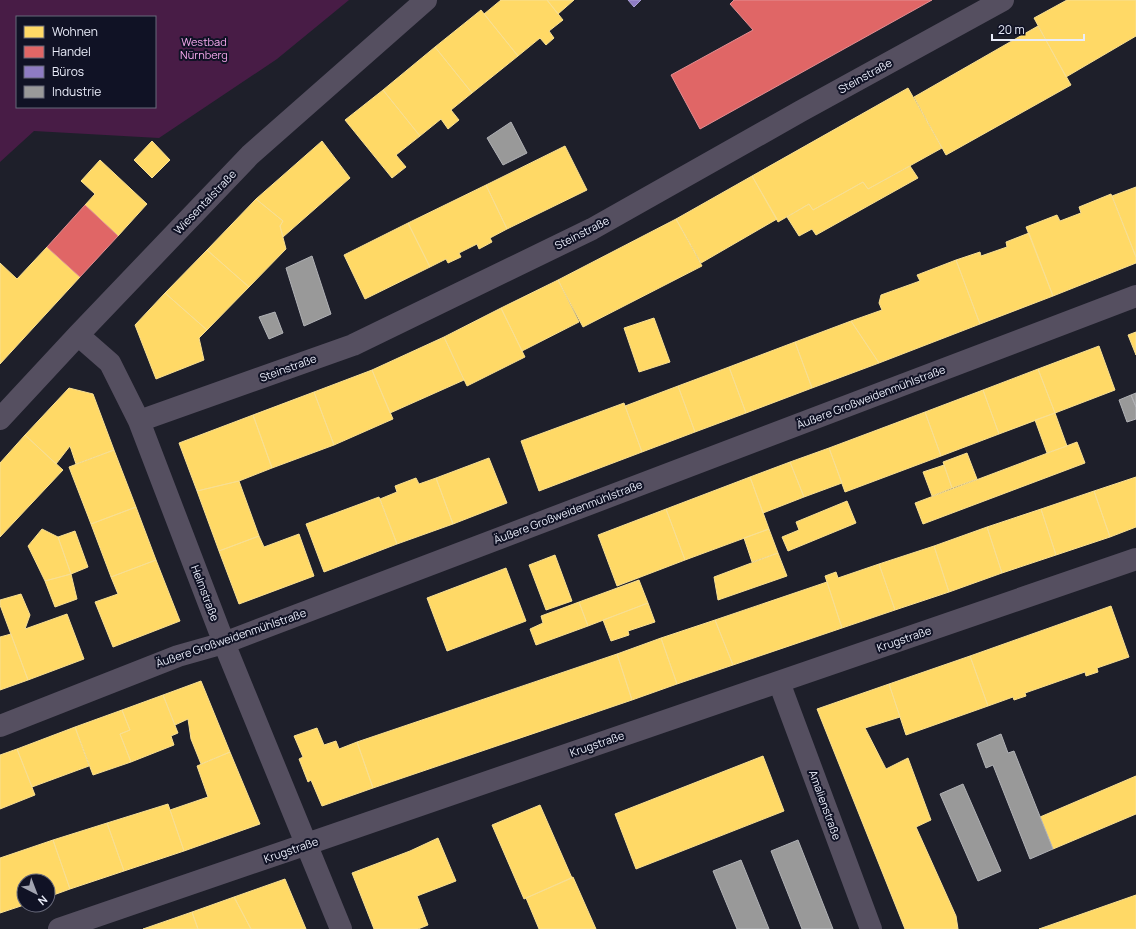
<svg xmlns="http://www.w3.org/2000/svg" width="1136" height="929" font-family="Manrope,sans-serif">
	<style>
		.green { fill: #481c46; fill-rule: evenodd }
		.homes { fill: #ffd966; stroke: #f8df92 }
		.shops { fill: #e06666; stroke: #e38e92 }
		.offices { fill: #8e7cc3; stroke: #a99ed3 }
		.industry { fill: #999; stroke: #b1b2b6 }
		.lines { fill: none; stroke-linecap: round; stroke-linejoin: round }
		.minor { stroke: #554f60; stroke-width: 22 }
		.labels { text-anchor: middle; stroke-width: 4; stroke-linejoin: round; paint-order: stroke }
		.park-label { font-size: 11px; fill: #f8aaef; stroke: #101225 }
		.street-label { font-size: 11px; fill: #e9ecf9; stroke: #101225 }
	</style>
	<rect width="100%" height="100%" fill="#1e1f2a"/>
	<!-- green -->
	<path class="green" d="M0,0H349L277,59L159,138L34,131L0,162ZM17,17H155V107H17Z"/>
	<!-- homes -->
	<path class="homes" d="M501,0H547L563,20L549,31L554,38L546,45L540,38L518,56L484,14Z
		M547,0H574L558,14Z
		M1067,0H1136V36L1066,77L1034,18Z
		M481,10L518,56L472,93L435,47Z
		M1038,26L1071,85L946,155L914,97Z
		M435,47L472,93L451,110L459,120L448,129L441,119L420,136L383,90Z
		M908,88L942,148L868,189L863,182L813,210L809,204L778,222L752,176Z
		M383,90L420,136L396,155L406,167L392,178L345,120Z
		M152,141L170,160L152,178L134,160Z
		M322,141L350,178L283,237L280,226L283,221L256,199Z
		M565,146L587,190L507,229L486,185Z
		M100,160L147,204L118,236L85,205L95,194L81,181Z
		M910,166L918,178L816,235L812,229L799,236L787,217L809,204L813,210L863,182L868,189Z
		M752,176L777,219L701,263L676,219Z
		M486,185L507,229L490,238L492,242L479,249L477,244L459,253L461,257L448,263L446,259L430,267L408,223Z
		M1136,187V257L1112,196Z
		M1111,194L1136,257V263L1053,296L1026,227L1057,215L1060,221L1081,213L1079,207Z
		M256,199L283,221L280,226L286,249L249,287L207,250Z
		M676,219L702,266L583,327L558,280Z
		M408,223L430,267L365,299L344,255Z
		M1029,233L1053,296L980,324L956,260L980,252L981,256L1007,247L1006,242Z
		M47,247L80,277L0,364V263L17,279Z
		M207,250L249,287L207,330L165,293Z
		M956,260L980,324L879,363L851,321L882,310L879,303L881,295L920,281L917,275Z
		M558,280L579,322L522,351L501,308Z
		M165,293L207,330L199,338L204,360L156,379L135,325Z
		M501,308L525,357L467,386L444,337Z
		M654,318L670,362L639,372L624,328Z
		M851,321L879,363L812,388L795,342Z
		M1136,332V355L1128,335Z
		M444,337L464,380L390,413L372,370Z
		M795,342L812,388L746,413L729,367Z
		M1099,346L1115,390L1055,413L1038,369Z
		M729,367L746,413L695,432L678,386Z
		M1038,369L1055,413L999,434L983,390Z
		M372,370L393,419L334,445L314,392Z
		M678,386L695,432L642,452L625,406Z
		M69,388L93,394L114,450L76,464L70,446L56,464L25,435Z
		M983,390L999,434L941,456L925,412Z
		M314,392L334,445L272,468L253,415Z
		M624,403L642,452L539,491L521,441Z
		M925,412L941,456L845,492L829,448Z
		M1055,413L1067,446L1047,453L1035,420Z
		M253,415L272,468L239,481L197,491L179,443Z
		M25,435L63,470L0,537V463Z
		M1077,442L1085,463L923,524L915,503Z
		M829,448L842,483L804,497L790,462Z
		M114,450L136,507L91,524L69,467Z
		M967,453L977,479L952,488L943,462Z
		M489,458L507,503L453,524L436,478Z
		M790,462L804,497L763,513L750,477Z
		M944,465L952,488L932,496L923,472Z
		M750,477L769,529L685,560L666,509Z
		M1136,477V527L1110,537L1094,491Z
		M416,478L419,484L436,478L453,524L397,544L380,499L397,492L395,486Z
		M239,481L259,536L219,551L197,491Z
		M1094,491L1110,537L1056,555L1041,509Z
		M379,497L397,544L324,572L306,524Z
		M847,501L856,523L788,551L782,537L799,530L796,522Z
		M136,507L156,560L111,577L91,524Z
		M666,509L685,560L617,586L598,535Z
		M1041,509L1056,555L1002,573L987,527Z
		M987,527L1002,573L949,592L934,546Z
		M42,529L58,537L71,574L45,581L28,546Z
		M769,529L778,553L752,562L744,538Z
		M75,531L88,567L71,574L58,537Z
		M299,534L314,576L239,604L219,551L259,536L264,547Z
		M934,546L949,592L895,610L879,564Z
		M778,553L787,576L718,600L714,577Z
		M555,555L572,601L546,610L529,565Z
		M156,560L180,621L113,647L95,602L118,594L111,577Z
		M879,564L895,610L842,628L825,576L836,572L838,578Z
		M506,568L526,621L447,651L427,598Z
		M71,574L77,599L55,607L45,581Z
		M639,580L648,603L588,626L579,602Z
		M827,582L842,628L733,665L715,620Z
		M21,594L30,615L25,629L67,614L84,659L28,680L0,605V600Z
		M579,602L588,626L536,645L530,629L543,623L541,616Z
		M648,603L655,622L628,631L629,635L611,641L603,620Z
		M1111,606L1129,657L1097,668L1098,672L1086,676L1085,672L1025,693L1026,696L1014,700L1013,697L988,706L970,656Z
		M715,620L733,665L677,684L661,638Z
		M11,634L28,680L0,690V637Z
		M661,638L677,684L632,700L617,654Z
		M617,654L632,700L373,788L357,742Z
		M970,656L988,706L906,735L889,684Z
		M201,681L230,752L201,764L191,739L188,719L175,725L163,695Z
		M889,684L900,717L865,728L886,769L908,758L931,820L916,827L956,916L958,929H905L817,709Z
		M163,695L178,733L171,736L174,745L131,762L120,734L130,730L122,710Z
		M122,710L130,730L120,734L131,762L93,775L75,727Z
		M75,727L89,766L32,787L17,749Z
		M317,728L324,745L336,741L339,749L357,742L373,788L322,806L311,780L308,782L299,759L303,757L294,736Z
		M17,749L35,795L0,809V755Z
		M230,752L260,824L184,851L170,810L208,797L197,766Z
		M763,756L784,811L636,869L615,814Z
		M1136,776V814L1053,849L1040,817Z
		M168,804L184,851L124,871L107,823Z
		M540,805L572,878L524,899L492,825Z
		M107,823L124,871L70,889L53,840Z
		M438,838L456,881L417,896L428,925L418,929H374L352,873L410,851Z
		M53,840L70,889L48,897V881H24V905L0,913V858Z
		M573,877L596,929H539L526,898Z
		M285,879L306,929H251L234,897Z
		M1136,895V929H1039Z
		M234,897L251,929H198L192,912Z
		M192,912L198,929H143L169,920Z"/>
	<!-- shops -->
	<path class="shops" d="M734,0H932L700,129L671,75L753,30L730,4Z
		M85,205L118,236L80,277L47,247Z"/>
	<!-- offices -->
	<path class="offices" d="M628,0H641L634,7Z"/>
	<!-- industry -->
	<path class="industry" d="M511,122L527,153L503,165L487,138Z
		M312,256L331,314L304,326L286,268Z
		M275,312L283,333L269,339L259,317Z
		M1136,393V407L1131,395Z
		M1131,395L1136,407V419L1127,422L1119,400Z
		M1001,734L1008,753L1014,751L1053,849L1030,859L993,765L986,768L977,744Z
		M963,784L1001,871L978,881L940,794Z
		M798,840L833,929H802L771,851Z
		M741,860L769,929H737L713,871Z"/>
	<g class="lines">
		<!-- minor -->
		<path class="minor" d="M78,335L110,363L139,421L224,643L341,929
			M0,419L78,335L250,155L426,0
			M139,421L353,345L592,229L801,111L1003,0
			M779,682L871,929
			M0,726L178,656L224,643L1136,296
			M59,929L307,844L1136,559"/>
	</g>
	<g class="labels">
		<!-- park labels -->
		<g class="park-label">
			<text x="204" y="46">Westbad<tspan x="204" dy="13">Nürnberg</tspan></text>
		</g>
		<!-- street labels -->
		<g class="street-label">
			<text transform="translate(865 76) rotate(-29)" y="4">Steinstraße</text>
			<text transform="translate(205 202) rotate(-46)" y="4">Wiesentalstraße</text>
			<text transform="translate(582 233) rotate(-27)" y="4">Steinstraße</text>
			<text transform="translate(288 368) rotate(-20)" y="4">Steinstraße</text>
			<text transform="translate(871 397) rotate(-21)" y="4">Äußere Großweidenmühlstraße</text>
			<text transform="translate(568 512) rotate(-21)" y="4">Äußere Großweidenmühlstraße</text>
			<text transform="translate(205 593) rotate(69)" y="4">Helmstraße</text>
			<text transform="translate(231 638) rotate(-19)" y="4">Äußere Großweidenmühlstraße</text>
			<text transform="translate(904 639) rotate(-19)" y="4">Krugstraße</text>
			<text transform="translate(597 744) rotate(-19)" y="4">Krugstraße</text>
			<text transform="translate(825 805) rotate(70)" y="4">Amalienstraße</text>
			<text transform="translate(291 850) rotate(-19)" y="4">Krugstraße</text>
		</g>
	</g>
	<!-- legend -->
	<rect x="16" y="16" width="140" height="92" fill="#101225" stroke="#67697a"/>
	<rect x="24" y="26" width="20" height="12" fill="#ffd966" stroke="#67697a"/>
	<text x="52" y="36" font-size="12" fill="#e9ecf9">Wohnen</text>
	<rect x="24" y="46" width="20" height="12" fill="#e06666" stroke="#67697a"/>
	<text x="52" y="56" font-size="12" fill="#e9ecf9">Handel</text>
	<rect x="24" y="66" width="20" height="12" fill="#8e7cc3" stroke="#67697a"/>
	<text x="52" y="76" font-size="12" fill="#e9ecf9">Büros</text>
	<rect x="24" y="86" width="20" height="12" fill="#999999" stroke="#67697a"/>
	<text x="52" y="96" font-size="12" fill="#e9ecf9">Industrie</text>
	<!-- north arrow -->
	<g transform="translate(36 893) rotate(138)"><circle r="19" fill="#101225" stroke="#67697a"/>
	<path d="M0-3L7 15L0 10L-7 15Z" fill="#a2a4b1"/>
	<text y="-6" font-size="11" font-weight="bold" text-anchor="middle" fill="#e9ecf9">N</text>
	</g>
	<!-- scale -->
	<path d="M992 34v6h92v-6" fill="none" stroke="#e9ecf9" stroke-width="2"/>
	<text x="998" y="34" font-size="12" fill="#e9ecf9" stroke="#101225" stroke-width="3" paint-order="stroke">20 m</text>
</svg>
